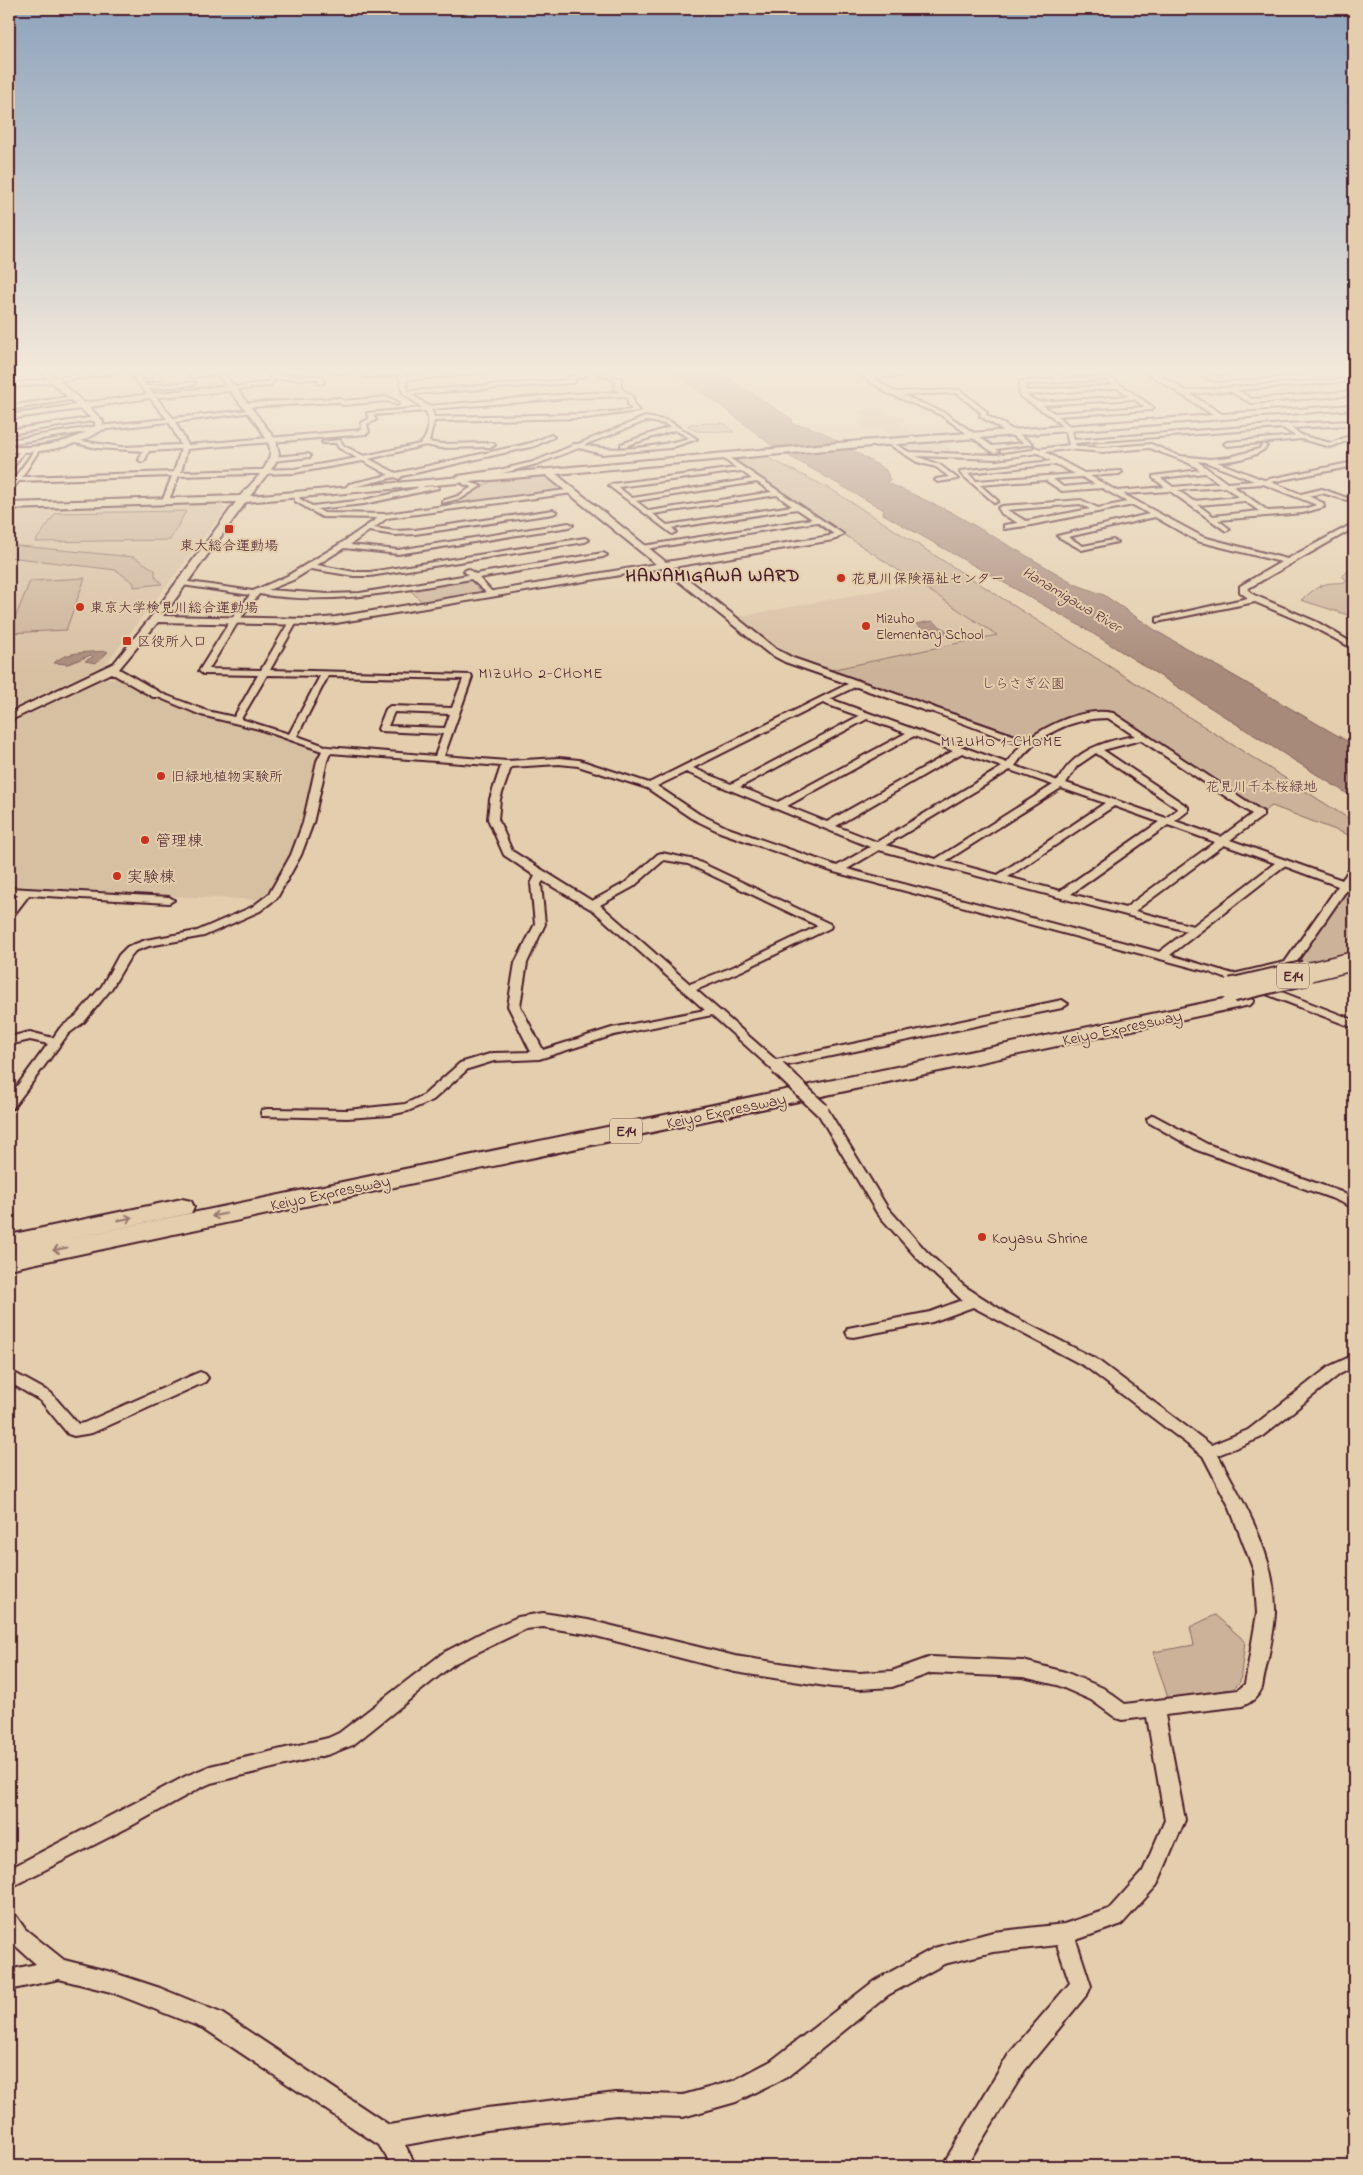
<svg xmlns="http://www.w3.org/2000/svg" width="1363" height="2175" font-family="'Indie Flower','Klee One',sans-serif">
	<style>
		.built { fill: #d7bfa2 }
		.green { fill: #cbb298; stroke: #8a6862 }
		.water { fill: #a88a7a; stroke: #825f5a }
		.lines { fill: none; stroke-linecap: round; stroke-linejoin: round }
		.minor-casing { stroke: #4a1f2b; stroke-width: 4 }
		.tertiary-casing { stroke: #4a1f2b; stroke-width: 4 }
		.motorway-casing { stroke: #4a1f2b; stroke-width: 4 }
		.minor { fill: #e4cead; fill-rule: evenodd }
		.tertiary { fill: #e4cead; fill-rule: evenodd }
		.motorway { fill: #e4cead; fill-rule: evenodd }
		.minor-bridge-casing { stroke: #4a1f2b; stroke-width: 17; stroke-linecap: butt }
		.motorway-bridge-far1-casing { stroke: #4a1f2b; stroke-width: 21; stroke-linecap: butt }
		.motorway-bridge-casing { stroke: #4a1f2b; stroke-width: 27; stroke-linecap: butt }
		.minor-bridge { stroke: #e4cead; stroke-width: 13 }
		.motorway-bridge-far1 { stroke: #e4cead; stroke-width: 18 }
		.motorway-bridge { stroke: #e4cead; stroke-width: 23 }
		.oneway { stroke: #97766c }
		.poi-dot { fill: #c8321e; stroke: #e4cead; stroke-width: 2 }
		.labels { text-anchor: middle; stroke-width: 4; stroke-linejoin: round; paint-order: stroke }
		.far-poi-label { font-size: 14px; fill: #4a1f2b; stroke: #e4cead; text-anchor: start }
		.far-park-label { font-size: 14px; fill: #5d353b; stroke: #e4cead }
		.far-water-label { font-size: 15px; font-style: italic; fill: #5d343b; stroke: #e4cead }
		.far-neighbourhood-label { font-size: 15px; letter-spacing: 1px; fill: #4a1f2b; stroke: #e4cead }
		.shield { fill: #e4cead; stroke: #785452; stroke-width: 1 }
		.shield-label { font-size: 15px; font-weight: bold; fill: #4a1f2b }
		.poi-label { font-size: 16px; fill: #4a1f2b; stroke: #e4cead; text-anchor: start }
		.street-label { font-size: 16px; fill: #4a1f2b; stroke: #e4cead }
		.far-district-label { font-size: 18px; font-weight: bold; letter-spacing: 1px; fill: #4a1f2b; stroke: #e4cead }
	</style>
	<rect width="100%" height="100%" fill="#e4cead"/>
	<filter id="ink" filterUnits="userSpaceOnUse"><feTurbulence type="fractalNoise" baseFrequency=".02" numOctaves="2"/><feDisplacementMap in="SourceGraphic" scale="10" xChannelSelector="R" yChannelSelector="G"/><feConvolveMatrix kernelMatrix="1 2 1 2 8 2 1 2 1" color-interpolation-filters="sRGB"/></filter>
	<g filter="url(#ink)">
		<!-- built -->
		<path class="built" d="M874,408L907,420L896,422L919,436L884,439L880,436L891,435L880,428L867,429L857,422L865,421L859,411Z
			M949,440L953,443L947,445L950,449V454L908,453L895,444Z
			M220,504L226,509L105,665L9,710V510Z
			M917,583L998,635L829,670L781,651L737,617Z
			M106,678L124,680L153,697L180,708L265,731L320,751L302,827L292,855L271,893L264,900L9,889V724Z"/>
		<!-- green -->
		<path class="green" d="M724,423L734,432L696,431L689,427V424Z
			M765,456L832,490L1354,822V837L1272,806L1263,812L1114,715L1056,725L1030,737H1023L830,670L997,635L732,461Z
			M539,476L550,478L564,489L454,505L450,502L493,481Z
			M186,511L170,540L35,542L56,513Z
			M9,545L134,557L155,570V576L162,584L134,587V583L116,570L9,557Z
			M1354,566V617L1301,600C1309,594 1317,586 1326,584C1333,582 1339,584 1347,581L1342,576Z
			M85,578L66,630L9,633L30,581Z
			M471,579L483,591L480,593L422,602L408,588Z
			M1354,881V952L1294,967Z
			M1215,1615L1245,1641L1240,1682L1233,1689L1168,1698L1153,1652L1194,1645L1190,1627Z"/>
		<!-- water -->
		<path class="water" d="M669,370H715L793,420L792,424L806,426L824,433L886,470L890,480L886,482L951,512L1077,585L1104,595L1158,632L1354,745V798L1084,628L883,514L884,510L775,448L720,405Z
			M932,621L950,633L934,636L916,624Z
			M106,651L108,652L96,663L85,661L93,657L91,655L68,664L54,663C68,650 89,653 106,651Z"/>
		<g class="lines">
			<!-- minor casing -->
			<g class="minor-casing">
				<path id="minor" d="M116,370H133L142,381L156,378L149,370H155L163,379L143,382L146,386L195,382L193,385L149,389L173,418L250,410L253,412L175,422L188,445L362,430L361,423L369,419L367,413L422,408L403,393L399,375L366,377L363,375L397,371L396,370H402L405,376L490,370H513L406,380L408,391L567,380L566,377L577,375L569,370H576L586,376L574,379L576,381L573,383L411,394L428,406L570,394L619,392L615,389L616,381L591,370H598L621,379V388L633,397L634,405L639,411L586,418L434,421L429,442L440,444L492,443L495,445L492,447L440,448L426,445L369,459L396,473L531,443L551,435L554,437L535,446L402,476L399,479L395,477L353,487L347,492L344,490L349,484L389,475L363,461L294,473L179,476L168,502L165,504L162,502L172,476L19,481L11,491L9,492V485L12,481H9V477H15L37,447L40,449L22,477L174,472L181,449L149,451L145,460L142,462L139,460L143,451L97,448L71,442L74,440L121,447L181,445L169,422L99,430L9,444V440L99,426L167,419L128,371L9,388V384ZM624,396L628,399V405L632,410L586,414L434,417L431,409L570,398ZM426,411C430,421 429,437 420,444L364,456L344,446L340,440L322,442L323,443H336L339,448L357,458L294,469L181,472L187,449L366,434L369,432L367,424L376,420L373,415Z
					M220,370L222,373L192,377L189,375Z
					M275,370L278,372L277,375L323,376L324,383L319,384L318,379H275L270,386L232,390L229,388L268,382L272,372Z
					M334,370H369L370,371L367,373H332Z
					M854,370H860L868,375L942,370L939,372L873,378L895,392L960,390L987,412L986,415L1005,425L1033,444L996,449L999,452L994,453L941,415L887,393ZM957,393L981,413L980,416L1024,443L992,446L945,413L902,395Z
					M1045,370H1051L1063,378L1110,377L1154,408L1151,410L1058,416L1071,428L1074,440L1284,424L1354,421V425L1291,428L1303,436L1331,443L1354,434V438L1331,447L1301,439L1227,446L1224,444L1227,442L1295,436L1283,428L1075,443L1076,446L1103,448L1151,444L1179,456L1210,459L1230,457L1259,449L1264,444L1267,446C1258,458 1231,461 1217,462L1264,480L1354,462V466L1271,482L1301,494L1322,489L1347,498V500L1322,493L1308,496L1323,503L1324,507L1303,513L1218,520L1230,529L1226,531L1170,491L1123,494L1203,537L1287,559L1354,523V528L1247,589L1254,595L1317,622L1354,644V649L1311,626L1255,602L1157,622V618L1248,598L1240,592V586L1281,562L1197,541L1155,517L1068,537L1083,546L1113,540L1117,542L1082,550L1057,536L1149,514L1133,505L1026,526L1004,529V525L1018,523L1002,514L998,508L1002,506L1081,500L1098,508L1127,502L1102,488L1062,491L1045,480L980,485L997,500L998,501L995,503L960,473V471L1051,461L1038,453L996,459L916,456L940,465L958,479L938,482L935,480L936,479L949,477L936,467L917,462L885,442L890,441L909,452L996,455L1032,450L1035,447L1040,449L1069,445L1065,429L1051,416L1021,397L1019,393L1020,381L1056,379ZM1107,380L1114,385L1026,391L1025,384ZM1118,388L1129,396L1037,402L1026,395ZM1134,399L1145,407L1054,413L1042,405ZM1150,448C1167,456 1186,459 1200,470L1153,476V478L1165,487L1117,491L1090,476L1119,474L1122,472L1121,471L1084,473L1045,452L1067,449L1103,452ZM1197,461L1205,462L1254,481L1227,483ZM1056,464L1075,474L976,481L968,473ZM1205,473L1219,483L1173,487L1161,478ZM1082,477L1095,484L1063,487L1053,479ZM1263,484L1317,505L1303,509L1268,511L1233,486ZM1225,487L1239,497L1193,501L1178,490ZM1245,501L1259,511L1213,516L1198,505ZM1080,504L1090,509L1026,521L1007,510Z
					M1195,370H1202L1217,377L1321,370L1324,372L1217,381L1209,379Z
					M1342,379L1344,382L1237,390L1252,399L1354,391V395L1251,403L1229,391L1183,395L1180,393L1183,391Z
					M74,396L76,399L9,410V406Z
					M340,398L344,401L388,397L399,403L396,405L387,401L342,405L338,402L246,407L243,405L246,403Z
					M96,417L98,420L9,434V430Z
					M645,417L669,421L697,439L670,448L602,454L579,448L537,464L499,474L461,478L458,476L499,470L533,462L572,446L573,444H578ZM646,421L665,424L670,427L621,444V446L627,447L628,445L675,430L689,438C658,447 615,453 584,445Z
					M22,448L25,450L11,471L9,472V465Z
					M308,454L310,455V457L273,461L270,459L273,457Z
					M723,454L725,455L843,534L836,539H830V535L834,534L817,522L640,550V546H643L812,519L797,509L672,528L676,532L672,534L609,486L612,484L736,468L721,457V455ZM741,471L752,479L632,498L618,487ZM757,482L772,492L649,511L636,501ZM777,495L792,506L667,525L653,514Z
					M465,481L481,486L462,498L442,503V501L458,496L472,487L463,484V482Z
					M419,482L424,487L436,486L439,488L364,504L317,509L324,513L385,514L573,489L576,491L573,493L387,518L374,528L395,531L415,530L553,510L557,512L553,514L415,534L395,535L369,531L350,545L398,550L569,523L573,525L569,527L398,554L344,548L317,565L354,572H370L585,538L589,540L585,542L370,576H354L311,569L293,580L268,590L328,594L360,593L468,575L464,571L468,569L475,574L603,553L607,555L603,557L479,578L494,594L490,596L471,579C401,591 330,606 259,594L238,622L209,669L261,670L290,620H296L297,622L270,670L471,675L472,677L444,756L507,761L559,758L579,760L649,783L854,681L857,682V686L830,699L1007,763L1021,745L925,709L926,707H932L1027,740C1050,724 1084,707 1113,713L1263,812V816L1230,840L1342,880L1350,869L1354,868V878L1350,885L1293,967L1245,978L1354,1020V1028L1209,972L834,872L720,832L691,818L647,788L578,766L559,764L511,767L500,799L498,819L512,851L592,901L625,883L658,854L662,853L695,860L830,924L831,926L830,928L741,971L696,990L776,1060L1062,1000L1068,1004L1062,1008L783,1066L784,1068L782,1071H774L712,1015L614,1035L539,1059L494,1061L468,1069L433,1100L408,1111L390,1115L347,1118L262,1116L261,1113L262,1110L267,1109L347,1110L405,1104L424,1095L460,1063L493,1053L531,1052L508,1006L515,963L535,924L531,884L535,876L504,855L488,819L490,799L501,766L330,753L327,761L313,823L301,855L277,898L260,911L204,936L149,946L135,951L130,957L111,989L84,1022L68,1034L13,1108L9,1109V1097L48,1044L30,1040L9,1045V1037L30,1032L53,1038L60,1028L76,1016L102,986L119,955L127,947L146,940L197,931L252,907L269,894L291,855L303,823L317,761L322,751L259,729L201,715L153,695L160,693L207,711L234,717L258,675L203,674L199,671L230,621L250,595L182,585L178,583L182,581L253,591L287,576L340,544L378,518L322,517L295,501L294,494H298L300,499L312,506L364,500L418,488L416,484ZM267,675L320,676L289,734L241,719ZM328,676L463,679L452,708L390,706L386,709L378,729L380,731L443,734L435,756L328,747L297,736ZM823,703L859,716L731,784L693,768ZM394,712L450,714L445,728L388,726ZM1108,718L1135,736C1103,741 1073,751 1058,781L1015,766C1036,735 1071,718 1108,718ZM867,719L906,733L778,802L740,787ZM914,736L953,751L827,822L787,806ZM1141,740L1252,814L1221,837L1175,821L1188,811V807L1103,750ZM962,753L1002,767L877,842L836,826ZM1096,753L1178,809L1166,818L1066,783L1077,766ZM1010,770L1053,785L936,859L886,845ZM686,772L870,847L837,866L728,828L699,814L657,786ZM1061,788L1105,803L998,875L946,861ZM1114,806L1159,822L1060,891L1008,877ZM1168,825L1215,842L1125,908L1071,894ZM1224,845L1275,863L1193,926L1135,911ZM879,850L1187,931L1159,952L847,869ZM664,860L688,864L818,926L733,967L690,984L600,905L633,887ZM1284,866L1338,886L1285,962L1233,974L1170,955ZM543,881L594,911L705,1010L612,1028L543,1050L520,1006L527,963L545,924L541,884Z
					M9,888L169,897L174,900L169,903L29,895L13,916L9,917V907L18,895L9,894Z
					M822,1106L828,1110L887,1207L927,1252L964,1286L1008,1314L1096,1359L1211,1445L1248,1430L1330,1366L1354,1355V1367L1340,1374L1260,1438L1218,1455C1244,1503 1276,1556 1275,1612C1274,1637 1266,1664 1262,1688C1258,1697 1251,1703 1242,1706L1165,1715L1185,1820L1157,1885L1122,1924L1076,1940L1091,1986L1088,1993L1025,2070L966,2166H942L1009,2054L1070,1983L1057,1945L993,1952L944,1964L888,1995L787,2077L736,2102L683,2117L616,2115L487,2130L405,2145L416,2166H392L379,2145L205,2029L111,1992L59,1979L9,1990V1970L36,1964L9,1940V1913L16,1916L25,1929L64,1960L111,1972L160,1988L221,2013L389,2125L487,2108L616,2093L683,2095L733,2081L771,2061L874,1981L934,1948L993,1932L1064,1924L1109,1909L1143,1871L1165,1820L1147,1717L1122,1720L1116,1718L1091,1700L1057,1685L1023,1677L931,1673L892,1687L859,1689L832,1687L735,1672L588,1634L543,1627L526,1629L455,1663L353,1745L330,1754L211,1783L200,1788L131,1826L9,1888V1869L186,1776L210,1766L328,1738L339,1733L443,1653L483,1632L518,1617L543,1613L588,1620L735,1656L832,1671L859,1673L892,1671L931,1657L1023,1661L1065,1672L1103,1688L1125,1704L1238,1690L1245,1684L1257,1613L1254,1571L1229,1506L1203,1456L1086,1367L973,1307L932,1322L853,1337L848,1336L846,1332L848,1328L930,1312L962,1300L917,1258L877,1213L816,1110Z
					M1153,1115L1207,1144L1341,1192L1354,1199V1208L1331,1198L1197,1150L1148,1122L1147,1119Z
					M9,1370L51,1393L78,1424L84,1423L195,1374L200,1372L205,1374L208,1378L205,1382L92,1433L74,1436L68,1434L41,1401L9,1382Z"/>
			</g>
			<!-- tertiary casing -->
			<g class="tertiary-casing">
				<path id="tertiary" d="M9,370H19L9,373Z
					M39,370H47L84,403L150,394L227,386L214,370H222L276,440L279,454L275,464L250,496L860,441L1213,415L1143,370H1152L1222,414L1354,405V409L860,447L556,474L666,562L836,535L838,537L833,540L673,567L776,649L793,658L933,707L935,709L933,711L929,712L785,662L768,653L662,568L336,623L313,625L158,622L119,669L161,693L163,695L161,697H153L111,673L9,721V713L114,663L151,617L236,502L9,509V503L240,496C250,485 267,470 270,455C274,439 240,404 230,391L150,398L89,407L103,421L102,430C74,448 42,453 9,452V447C40,448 69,444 95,427V422L81,409L9,419V415L76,405ZM546,475L656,564L336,617L313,619L163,616L246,502Z"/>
			</g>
			<!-- motorway casing -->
			<g class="motorway-casing">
				<path id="motorway" d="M1243,995L1250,997L1254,1001L1250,1005L9,1269V1235L182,1199L191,1201L194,1207L191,1213L182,1215L48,1243Z"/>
			</g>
			<!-- minor -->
			<use href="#minor" class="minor"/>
			<!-- tertiary -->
			<use href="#tertiary" class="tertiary"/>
			<!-- motorway -->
			<use href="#motorway" class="motorway"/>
			<!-- minor-bridge casing -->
			<g class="minor-bridge-casing">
				<path id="minor-bridge" d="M778,1068L822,1110"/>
			</g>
			<!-- motorway-bridge-far1 casing -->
			<g class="motorway-bridge-far1-casing">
				<path id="motorway-bridge-far1" d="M1300,974L1354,961"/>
			</g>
			<!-- motorway-bridge casing -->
			<g class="motorway-bridge-casing">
				<path id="motorway-bridge" d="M1232,990L1305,973"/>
			</g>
			<!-- minor-bridge -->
			<use href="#minor-bridge" class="minor-bridge"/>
			<!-- motorway-bridge-far1 -->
			<use href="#motorway-bridge-far1" class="motorway-bridge-far1"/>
			<!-- motorway-bridge -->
			<use href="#motorway-bridge" class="motorway-bridge"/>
		</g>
		<!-- one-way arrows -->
		<defs><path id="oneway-shaft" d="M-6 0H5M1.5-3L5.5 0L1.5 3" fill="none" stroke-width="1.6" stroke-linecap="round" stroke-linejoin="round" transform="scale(1.25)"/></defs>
		<g class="oneway">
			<use href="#oneway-shaft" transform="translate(219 1215) rotate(168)"/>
			<use href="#oneway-shaft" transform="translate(125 1219) rotate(-12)"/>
			<use href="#oneway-shaft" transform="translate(60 1249) rotate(168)"/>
		</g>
	</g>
	<!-- sky -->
	<linearGradient id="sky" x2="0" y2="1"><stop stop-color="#8ea3bc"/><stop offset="0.55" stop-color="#f3e9da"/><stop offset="1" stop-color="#f3e9da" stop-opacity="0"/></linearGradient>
	<rect width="1363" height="674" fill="url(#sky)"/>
	<!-- markers -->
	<g class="poi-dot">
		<rect x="224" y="524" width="10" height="10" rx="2.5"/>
		<circle cx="841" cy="578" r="5"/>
		<circle cx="80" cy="607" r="5"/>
		<circle cx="866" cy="626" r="5"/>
		<rect x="122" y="636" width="10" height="10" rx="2.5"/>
		<circle cx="161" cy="776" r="5"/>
		<circle cx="145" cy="840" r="5"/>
		<circle cx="117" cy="876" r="5"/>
		<circle cx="982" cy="1237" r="5"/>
	</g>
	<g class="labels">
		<!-- far-poi labels -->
		<g class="far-poi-label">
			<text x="229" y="550" text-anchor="middle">東大総合運動場</text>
			<text x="851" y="583">花見川保険福祉センター</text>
			<text x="90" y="612">東京大学検見川総合運動場</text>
			<text x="876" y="623">Mizuho<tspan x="876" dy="16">Elementary School</tspan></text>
			<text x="137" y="646">区役所入口</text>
			<text x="171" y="781">旧緑地植物実験所</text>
		</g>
		<!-- far-park labels -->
		<g class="far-park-label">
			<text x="1023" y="688">しらさぎ公園</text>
			<text x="1261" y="791">花見川千本桜緑地</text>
		</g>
		<!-- far-water labels -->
		<g class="far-water-label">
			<text transform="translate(1072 599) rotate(31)" y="5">Hanamigawa River</text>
		</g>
		<!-- far-neighbourhood labels -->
		<g class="far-neighbourhood-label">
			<text x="541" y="678">MIZUHO 2-CHOME</text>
			<text x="1002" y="746">MIZUHO 1-CHOME</text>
		</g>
		<!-- shield labels -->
		<g class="shield">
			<rect x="1277" y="963.5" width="32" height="25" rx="4"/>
			<rect x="610" y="1118.5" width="32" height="25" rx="4"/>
		</g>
		<g class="shield-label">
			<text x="1293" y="981">E14</text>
			<text x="626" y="1136">E14</text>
		</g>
		<!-- poi labels -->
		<g class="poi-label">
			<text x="155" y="846">管理棟</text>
			<text x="127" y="882">実験棟</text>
			<text x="992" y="1243">Koyasu Shrine</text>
		</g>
		<!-- street labels -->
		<g class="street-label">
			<text transform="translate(1122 1027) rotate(-12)" y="6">Keiyo Expressway</text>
			<text transform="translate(726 1110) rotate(-12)" y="6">Keiyo Expressway</text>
			<text transform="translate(330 1192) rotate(-12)" y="6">Keiyo Expressway</text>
		</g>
		<!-- far-district labels -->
		<g class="far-district-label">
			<text x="713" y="581">HANAMIGAWA WARD</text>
		</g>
	</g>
	<!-- margin -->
	<rect width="1363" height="2175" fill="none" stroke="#e4cead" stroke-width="30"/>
	<rect x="15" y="15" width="1333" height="2145" fill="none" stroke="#4a1f2b" stroke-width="2" filter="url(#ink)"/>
</svg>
